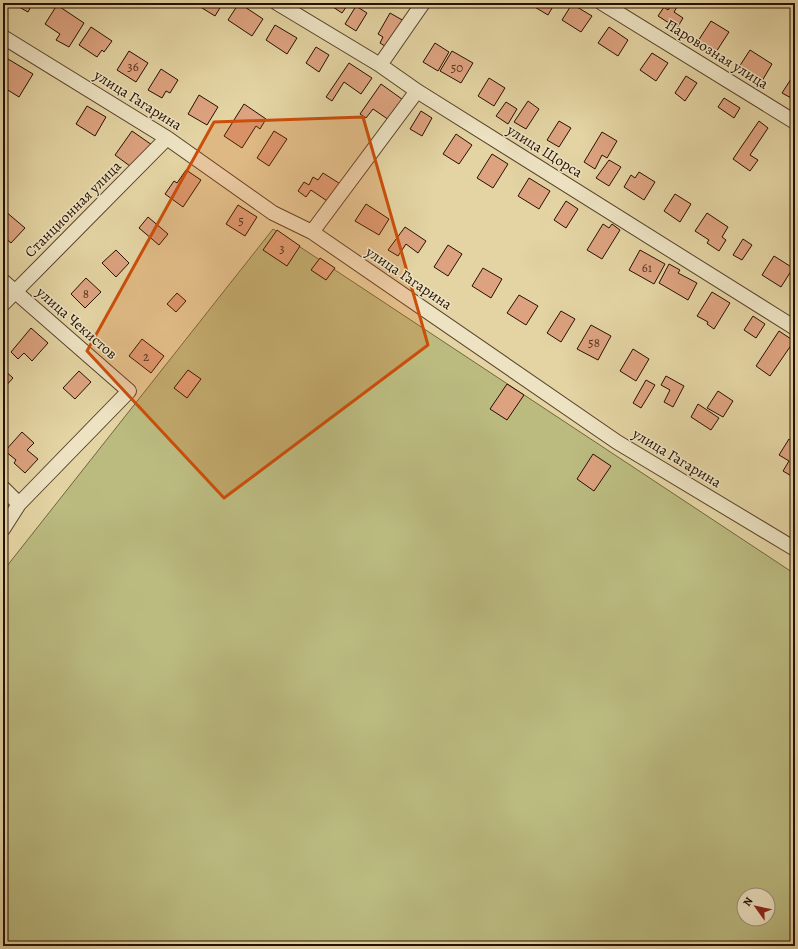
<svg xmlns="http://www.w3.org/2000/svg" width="798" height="949" font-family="Alegreya,serif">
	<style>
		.green { fill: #bbbb80; stroke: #716540; fill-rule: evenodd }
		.building { fill: #dda380; stroke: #270f00 }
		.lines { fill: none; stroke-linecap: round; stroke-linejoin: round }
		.minor-casing { stroke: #564029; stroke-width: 16 }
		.minor { stroke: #ede3c3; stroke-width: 14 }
		.marked { fill: #cb4e0a; fill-opacity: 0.2; stroke: #cb4e0a; stroke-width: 3; stroke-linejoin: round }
		.labels { text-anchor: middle; stroke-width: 3; stroke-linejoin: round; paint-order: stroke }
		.number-label { font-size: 13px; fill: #543420 }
		.street-label { font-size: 15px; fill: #270f00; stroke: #ede3c3 }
	</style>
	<rect width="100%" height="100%" fill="#e4d4a3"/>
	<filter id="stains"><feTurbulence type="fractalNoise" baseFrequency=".005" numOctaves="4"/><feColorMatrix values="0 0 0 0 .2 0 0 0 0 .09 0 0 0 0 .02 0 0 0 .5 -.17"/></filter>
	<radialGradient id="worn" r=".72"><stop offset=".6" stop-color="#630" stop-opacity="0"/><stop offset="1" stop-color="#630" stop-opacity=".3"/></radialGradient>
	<!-- green -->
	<path class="green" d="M273,229L795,574V946H3V571ZM744,895H768V919H744Z"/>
	<!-- building -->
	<path class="building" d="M12,3H33L28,12Z
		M194,3H223L215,16Z
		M239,3L263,19L252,36L228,20Z
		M327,3H349L342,13Z
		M528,3H555L548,15Z
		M572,4L592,16L581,32L562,20Z
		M672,4L677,7L674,12L683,18L677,28L658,16L664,7L668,10Z
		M57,5L84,23L69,47L56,40L60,34L45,24Z
		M356,6L367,13L356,31L345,24Z
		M390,13L404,21L388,48L380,43L383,37L378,34Z
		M711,21L729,32L716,52L698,41Z
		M275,25L297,38L287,54L266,40Z
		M91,27L112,41L104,52L102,50L97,57L79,45Z
		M609,27L628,40L618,56L598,43Z
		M435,43L449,52L438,71L423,62Z
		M316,47L329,55L319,72L306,63Z
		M750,50L772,64L762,81L739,67Z
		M129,51L148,63L136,82L117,70Z
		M452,51L473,63L461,83L440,71Z
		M652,53L668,63L656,81L640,70Z
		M3,56L33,74L19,97L3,87Z
		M349,63L372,78L361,94L344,82L332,101L326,97Z
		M161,69L178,80L170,93L166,91L162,98L148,90Z
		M686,76L697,83L685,101L675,93Z
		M793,76L795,77V100L782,93Z
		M489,78L505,88L494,106L478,96Z
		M381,84L406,102L392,122L373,109L366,118L360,114Z
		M199,95L218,107L207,125L188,114Z
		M724,98L740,108L734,118L718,107Z
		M528,101L539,109L526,129L514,122Z
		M506,102L517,109L508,124L496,116Z
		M244,104L266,119L260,129L256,126L242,148L224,136Z
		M87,106L106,117L95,136L76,124Z
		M421,111L432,118L422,136L410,129Z
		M559,121L571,128L559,147L547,140Z
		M759,121L768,128L750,155L758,160L750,171L733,159Z
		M132,131L152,145L134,169L115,155Z
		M274,131L287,139L269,166L257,158Z
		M602,132L617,141L607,158L602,155L595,169L584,162Z
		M456,134L472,145L459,164L443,154Z
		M492,154L508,164L493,188L477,178Z
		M609,160L621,167L609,186L596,178Z
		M186,170L201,180L183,207L165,194L174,181L177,183Z
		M639,172L655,182L644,200L624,187L631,175L635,178Z
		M323,173L342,185L330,203L311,190L306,197L298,191L304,182L309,185L313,177L318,180Z
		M529,178L550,191L539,209L518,196Z
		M675,194L691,204L680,222L664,211Z
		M566,201L578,209L566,228L554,220Z
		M366,204L389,219L379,235L355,221Z
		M238,205L257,217L245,236L226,224Z
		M5,211L25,228L11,243L3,236V213Z
		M707,213L728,227L722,237L726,240L719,251L707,243L709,240L695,231Z
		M148,217L168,234L159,245L139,228Z
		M603,224L609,228L612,224L620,230L602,259L587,250Z
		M405,227L426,241L418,253L406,244L398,256L388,250Z
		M277,230L300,246L287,266L263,250Z
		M743,239L752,245L742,260L733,255Z
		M448,245L462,254L448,276L434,267Z
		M116,250L129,263L116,277L102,263Z
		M640,250L665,264L654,284L629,270Z
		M774,256L793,268L781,287L762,275Z
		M320,258L335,268L326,280L311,270Z
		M669,264L680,270L678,273L697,283L688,300L659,283Z
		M483,268L502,279L491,298L472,286Z
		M86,278L101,292L85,308L71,294Z
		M712,292L730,303L714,329L707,324L708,322L697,316Z
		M177,293L186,301L176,312L167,304Z
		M519,295L538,306L526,325L507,313Z
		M561,311L575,319L561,342L547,333Z
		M753,316L765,324L756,338L744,330Z
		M591,325L611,336L598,360L577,349Z
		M31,328L48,343L32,361L24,353L18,359L11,352Z
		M779,331L794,341L770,376L756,366Z
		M142,339L164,356L151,373L129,356Z
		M633,349L649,359L636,381L620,371Z
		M3,369L13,378L3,389Z
		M188,370L201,379L187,398L174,388Z
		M79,371L91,382L75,399L63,388Z
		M666,376L684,386L673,407L664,402L670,390L661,385Z
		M646,380L655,385L641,408L633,403Z
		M507,384L524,395L507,420L490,409Z
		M718,391L733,401L723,417L707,408Z
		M698,404L719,418L711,430L691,417Z
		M22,432L34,443L27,450L38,459L25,473L14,463L16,460L5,451Z
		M789,439L795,443V472L793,477L783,471L789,461L779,455Z
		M593,454L611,466L594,491L577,479Z"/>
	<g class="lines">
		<!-- minor casing -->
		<g class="minor-casing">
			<path id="minor" d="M277,3L380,65L417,91L795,328
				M602,3L795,122
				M3,37L167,138L273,213L312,232L617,442L795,549
				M380,65L423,3
				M312,232L417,91
				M3,281L129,391L19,504L3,529
				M3,304L167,138
				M3,488L19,504"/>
		</g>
		<!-- minor -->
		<use href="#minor" class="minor"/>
	</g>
	<!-- marked area -->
	<path class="marked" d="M363,117L428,345L224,498L87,351L214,122Z"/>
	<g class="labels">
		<!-- number labels -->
		<g class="number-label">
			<text x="133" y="71">36</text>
			<text x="457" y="72">50</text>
			<text x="241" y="225">5</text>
			<text x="282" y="253">3</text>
			<text x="647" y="272">61</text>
			<text x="86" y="298">8</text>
			<text x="594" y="347">58</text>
			<text x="146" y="361">2</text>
		</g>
		<!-- street labels -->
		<g class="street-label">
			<text transform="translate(717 54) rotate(32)" y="5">Паровозная улица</text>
			<text transform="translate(138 100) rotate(32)" y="5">улица Гагарина</text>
			<text transform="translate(545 151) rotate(32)" y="5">улица Щорса</text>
			<text transform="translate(73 209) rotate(-45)" y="5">Станционная улица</text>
			<text transform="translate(409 278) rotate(34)" y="5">улица Гагарина</text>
			<text transform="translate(77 323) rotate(41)" y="5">улица Чекистов</text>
			<text transform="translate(677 458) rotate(31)" y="5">улица Гагарина</text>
		</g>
	</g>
	<!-- margin -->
	<rect width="798" height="949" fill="none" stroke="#e4d4a3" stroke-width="16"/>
	<rect x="4" y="4" width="790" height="941" fill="none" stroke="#270f00" stroke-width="2"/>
	<rect x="8" y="8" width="782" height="933" fill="none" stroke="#270f00"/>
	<!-- north arrow -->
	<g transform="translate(756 907) rotate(303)"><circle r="19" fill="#ede3c3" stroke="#9e8e75"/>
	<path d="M0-3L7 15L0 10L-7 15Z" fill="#8f2418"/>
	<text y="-6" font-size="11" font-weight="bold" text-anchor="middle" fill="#270f00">N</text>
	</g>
	<rect width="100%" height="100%" filter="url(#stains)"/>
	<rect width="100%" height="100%" fill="url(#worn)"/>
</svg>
